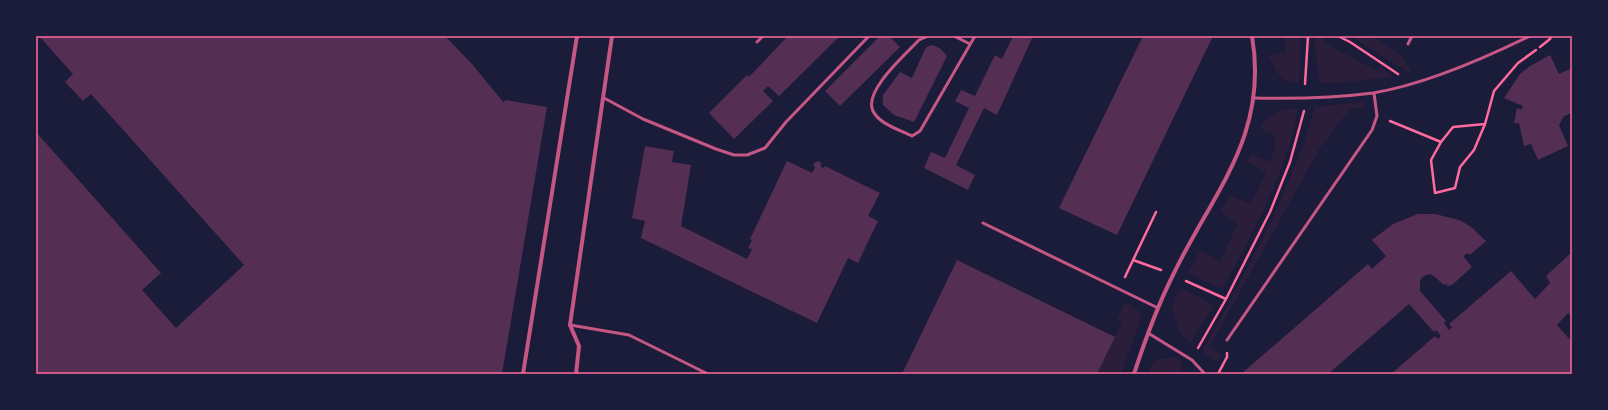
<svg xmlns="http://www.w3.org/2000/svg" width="1608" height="410" viewBox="0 0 1608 410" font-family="'Source Sans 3',sans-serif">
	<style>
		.green { fill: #2a1e3b }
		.building { fill: #542f53 }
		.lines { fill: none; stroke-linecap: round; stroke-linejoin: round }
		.path { stroke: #ff6b9d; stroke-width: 2.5 }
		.service { stroke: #c65784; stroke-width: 3 }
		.minor { stroke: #c65784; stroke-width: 4 }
		.neatline { fill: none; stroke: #ff6b9d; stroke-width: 1.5 }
	</style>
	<rect width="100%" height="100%" fill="#1b1b3a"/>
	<path class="green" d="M1284 36H1301L1299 83C1282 84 1274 70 1268 55L1286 52Z
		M1314 36H1326L1323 42 1377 71 1380 65 1393 77 1339 83H1319Z
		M1350 36H1373L1402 57 1413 75Z
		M1363 102 1366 107 1350 109 1320 148 1210 346 1223 356 1218 363 1202 351C1245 274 1290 193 1315 107Z
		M1298 108C1288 172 1252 231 1223 289L1187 273 1200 251 1220 261 1238 223 1220 211 1230 195 1250 204 1266 173 1247 162 1251 154 1270 162 1276 145 1273 133 1260 129C1269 112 1279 110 1298 108Z
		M1183 288 1214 306 1191 342 1179 332 1172 308 1175 295Z
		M1125 302 1138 310 1141 319 1121 374H1097L1122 321 1117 319Z
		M1175 357 1183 363 1179 374H1148C1153 357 1160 359 1175 357Z"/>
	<path class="building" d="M39 36H445L472 64 504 103 505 100 547 107 502 374H36V132L161 273 142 290 176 328 244 265 91 94 83 101 65 82 73 74Z
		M788 36H840L779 96 768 86 763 91 773 101 734 139 709 113 747 75 749 77Z
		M880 36H889L900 47 840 106 825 91Z
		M1013 36H1033L997 115 984 108 956 165 975 175 968 190 924 168 931 152 945 158 969 108 955 101 961 90 975 96 995 55 1002 59Z
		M1143 36H1213L1117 235 1059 208Z
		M933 45 941 49 947 56 914 122 894 115 883 105V95L900 72 912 78 926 47Z
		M1550 55 1559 74 1572 68V113L1564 116 1559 125 1568 146 1538 160 1531 144 1524 146 1519 123H1514L1517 108 1521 110 1523 106 1504 98 1520 74 1530 66Z
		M645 146 674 151 672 162 691 165 681 226 747 259 752 249 748 248 752 240 750 239 787 161 812 173 815 168 813 164 818 161 821 163V167L824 168 825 166 880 193 868 216 878 221 858 263 848 258 817 323 641 238 645 221 632 218Z
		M1418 214H1435L1459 220 1470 226 1486 241 1470 255 1468 253 1463 256 1472 267 1452 285 1448 286 1446 284 1444 285 1435 277 1430 274 1424 276 1420 280V291L1446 321 1444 323 1449 330 1452 327 1449 324 1511 271 1535 299 1550 283 1546 276 1572 252V317L1568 313 1557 325 1572 342V374H1391L1435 336 1438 339 1441 336 1436 330 1434 332 1409 304 1328 374H1241L1368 264 1372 269 1386 256 1372 240 1393 224Z
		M957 260 1115 337 1097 374H902Z"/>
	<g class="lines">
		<path class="path" d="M1338 36 1350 42 1398 74
			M1540 47 1550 39 1551 36
			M1305 84 1308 36
			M1390 121 1441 142
			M1485 124 1453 127 1441 142 1431 160 1435 193 1455 188 1460 167 1474 150 1485 124 1494 91 1518 63 1536 50
			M1133 260 1161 270
			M1125 277 1156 212
			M1186 281 1226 299
			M1198 348 1226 299 1270 212 1290 162 1304 111
			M1219 372 1227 357V353"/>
		<path class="service" d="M928 36 919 40C906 54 863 91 873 111 879 124 900 130 912 136L920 131 975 36
			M954 36 970 44
			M757 42 763 36
			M1408 44 1412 36
			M604 98 643 119 716 149 734 155H747L765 148 786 122 869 36
			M1254 98C1293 99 1334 98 1373 93 1423 85 1485 58 1530 36
			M983 223 1158 308
			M570 325 629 335 708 374
			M1148 333 1192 360 1205 374
			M1227 340 1372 130 1377 116 1374 93"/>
		<path class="minor" d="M523 374 577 36
			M576 374 579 346 570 325 612 36
			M1134 374C1145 340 1157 307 1173 275 1213 192 1269 136 1252 36"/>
	</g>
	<rect width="1608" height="410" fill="none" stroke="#1b1b3a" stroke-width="74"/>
	<rect x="37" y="37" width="1534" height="336" class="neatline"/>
</svg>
